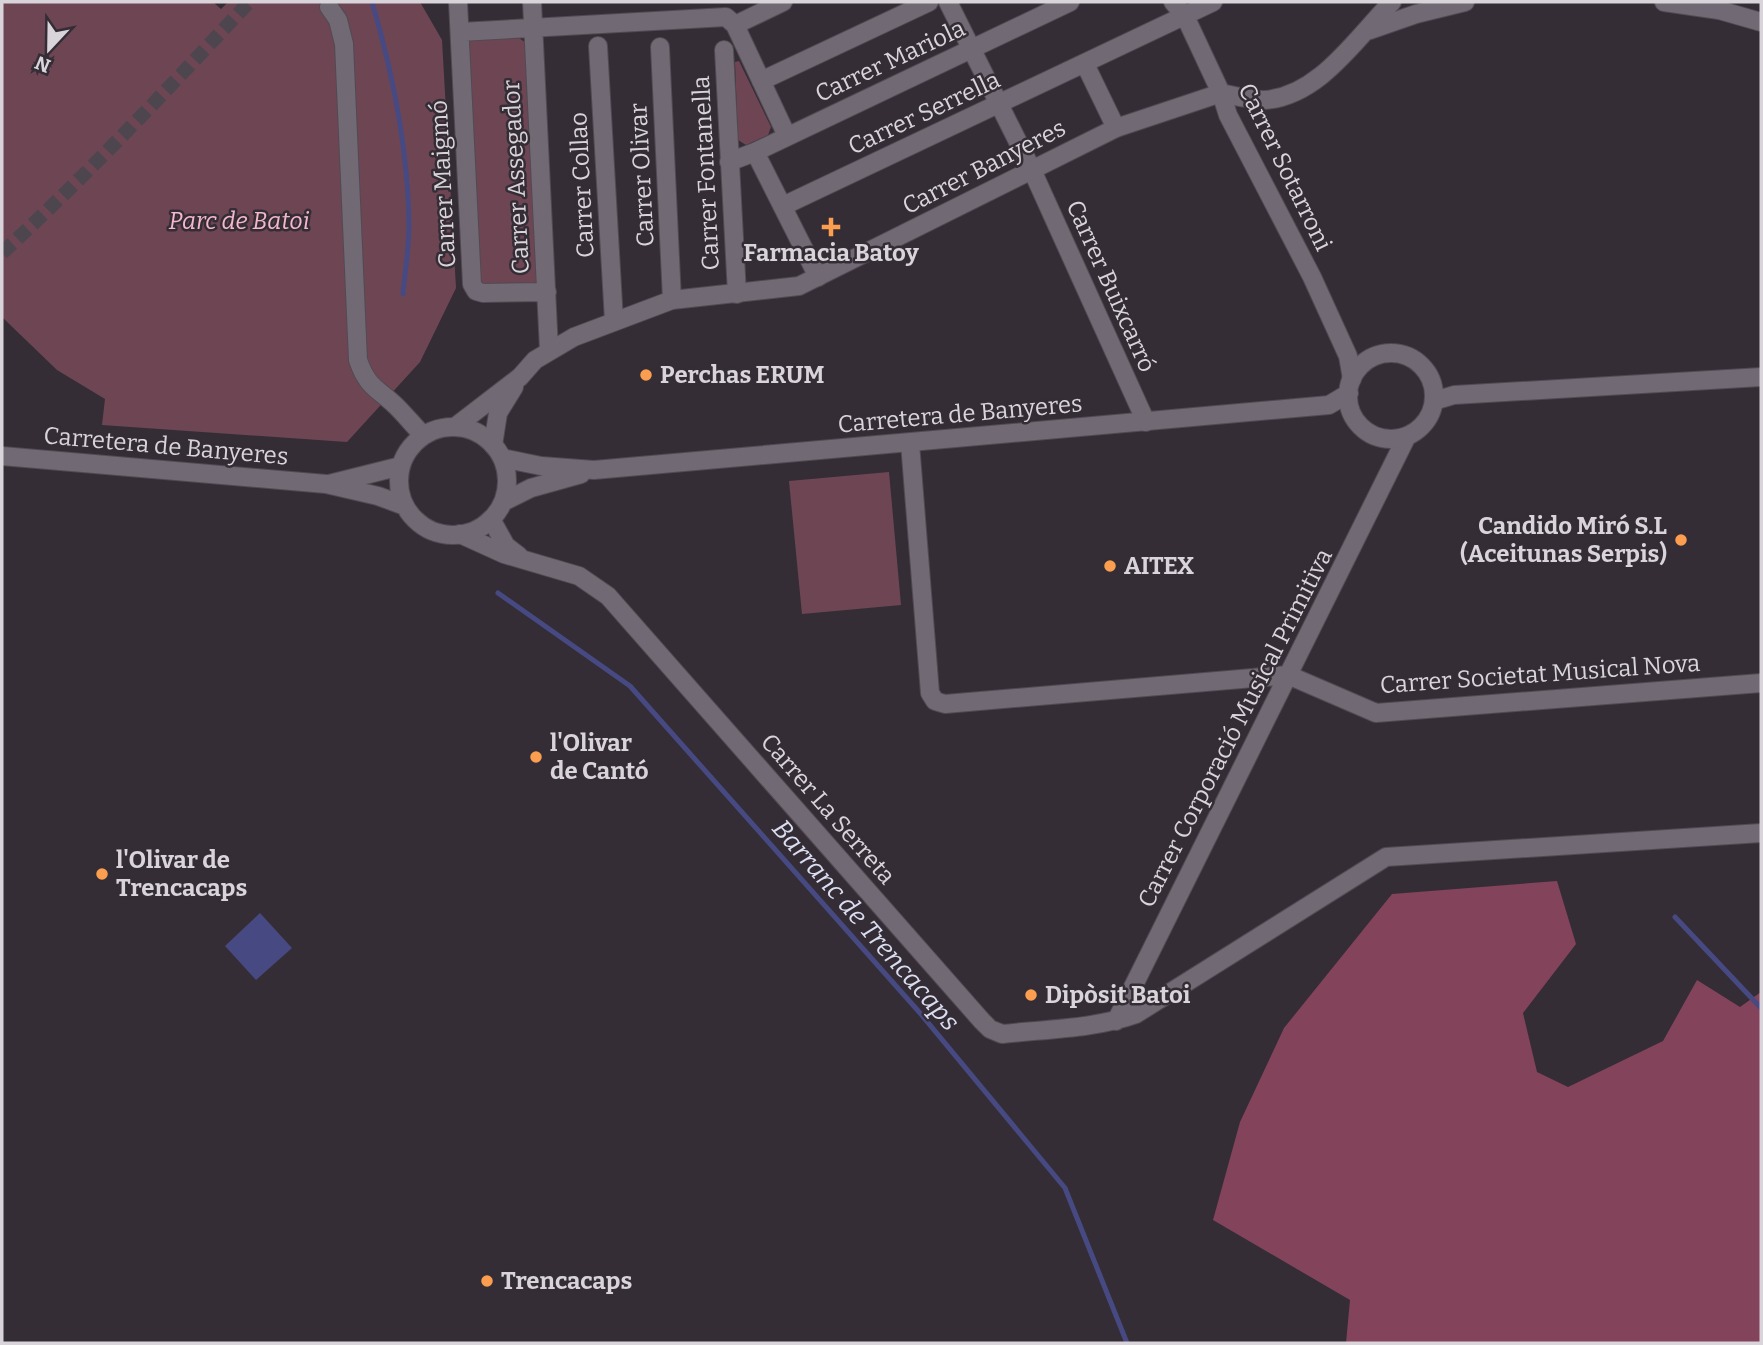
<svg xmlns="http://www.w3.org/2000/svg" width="1763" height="1345" viewBox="0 0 1763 1345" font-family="Bitter,serif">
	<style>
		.green { fill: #6e4653 }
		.forest { fill: #83435a }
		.water { fill: #474a82 }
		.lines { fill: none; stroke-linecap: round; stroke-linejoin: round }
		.stream { stroke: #474a82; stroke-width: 5 }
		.pedestrian-tunnel { stroke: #4d464f; stroke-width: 14; stroke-dasharray: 14 7; stroke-linecap: butt }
		.minor-casing { stroke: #514a53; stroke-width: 20 }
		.tertiary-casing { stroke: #514a53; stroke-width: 20 }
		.secondary-casing { stroke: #514a53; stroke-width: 20 }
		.minor { stroke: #716973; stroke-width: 18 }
		.tertiary { stroke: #716973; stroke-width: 18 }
		.secondary { stroke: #716973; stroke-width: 18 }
		.poi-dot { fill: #fb9e50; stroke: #342d36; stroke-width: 2.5 }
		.labels { text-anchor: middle; stroke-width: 5; stroke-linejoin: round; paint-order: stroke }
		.street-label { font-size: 24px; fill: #d8d4da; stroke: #342d36 }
		.park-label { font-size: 24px; font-style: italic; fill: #f4b8ca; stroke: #342d36 }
		.poi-label { font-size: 24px; font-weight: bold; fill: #d8d4da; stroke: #342d36; text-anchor: start }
		.water-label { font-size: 26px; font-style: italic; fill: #dbdef0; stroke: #342d36 }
	</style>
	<rect width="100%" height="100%" fill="#342d36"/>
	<path class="green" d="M2 2H213L221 9 228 2H420L442 40 456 288 420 362 347 442 102 425 105 399 57 370 2 317Z
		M519 38 526 43 539 282 534 287 486 285 480 281 468 40Z
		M739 61 771 127 768 135 746 145 738 140 735 62Z
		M889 472 901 605 802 614 789 481Z"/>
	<path class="forest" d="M1557 881 1576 944 1523 1013 1537 1072 1568 1087 1663 1041 1697 980 1740 1007 1761 992V1343H1346L1350 1300 1213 1220 1240 1122 1284 1028 1392 894Z"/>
	<path class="water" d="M260 913 292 948 256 980 225 946Z"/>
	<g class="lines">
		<path class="stream" d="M372 2C393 74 408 149 409 224 409 247 405 271 403 294
			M498 593 630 686 920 1013 1065 1188 1127 1343
			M1675 917 1761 1008"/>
		<path class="pedestrian-tunnel" d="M2 253C88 174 169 88 249 2"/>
		<g class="minor-casing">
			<path id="minor" d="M458 2 472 284 476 291 483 293 547 292
				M532 2 549 350
				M948 2 1032 170 1146 422
				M1173 2 1185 16 1221 93 1228 115 1312 277 1348 356 1352 379
				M1664 2 1719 10 1761 22
				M329 7 338 20 344 44 358 360C368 389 378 388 397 407 406 416 414 426 423 435
				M735 25 783 2
				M1370 30 1416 14 1465 2
				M460 32 726 17 735 25 787 136
				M598 46 614 321
				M660 47 672 300
				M724 50 737 294
				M1085 64 1116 128
				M761 81 929 2
				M1221 93C1235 96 1249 100 1264 100 1319 97 1357 37 1392 2
				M755 152 818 277
				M729 162 755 152 1070 2
				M783 206 1213 2
				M910 443 930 693 935 701 945 704 1288 675 1376 713 1761 683
				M491 519 506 546 519 556
				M460 534 504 554 579 576 608 596 982 1021 990 1029 1002 1034C1047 1029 1094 1029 1136 1014L1386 857 1761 833
				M1116 1021 1407 436"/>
		</g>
		<g class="tertiary-casing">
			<path id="tertiary" d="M455 427 520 377 535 360 574 337 672 300 799 286 1116 128 1221 93
				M493 445 498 413 514 387"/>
		</g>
		<g class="secondary-casing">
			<path id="secondary" d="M1348 396a43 43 0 1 1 86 0a43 43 0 1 1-86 0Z
				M1434 401 1454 395 1761 377
				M399 481a54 54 0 1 1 108 0a54 54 0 1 1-108 0Z
				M2 456 326 484 378 496 405 506
				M502 458 541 466 594 470 1329 405 1349 393
				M329 484 401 466
				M503 502 531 488 581 474"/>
		</g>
		<use href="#minor" class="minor"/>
		<use href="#tertiary" class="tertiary"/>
		<use href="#secondary" class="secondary"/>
	</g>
	<g class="poi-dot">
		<path d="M827.5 216.5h7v7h7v7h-7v7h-7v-7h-7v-7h7z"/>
		<circle cx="646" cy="375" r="7"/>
		<circle cx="1681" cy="540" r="7"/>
		<circle cx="1110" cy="566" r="7"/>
		<circle cx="536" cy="757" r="7"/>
		<circle cx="102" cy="874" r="7"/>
		<circle cx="1031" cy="995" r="7"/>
		<circle cx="487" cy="1281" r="7"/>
	</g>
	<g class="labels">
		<g class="street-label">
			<text transform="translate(890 61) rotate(-25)" y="8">Carrer Mariola</text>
			<text transform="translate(924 113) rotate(-25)" y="8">Carrer Serrella</text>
			<text transform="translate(984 167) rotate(-27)" y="8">Carrer Banyeres</text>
			<text transform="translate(1285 167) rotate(64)" y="8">Carrer Sotarroni</text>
			<text transform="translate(706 173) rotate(-93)" y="8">Carrer Fontanella</text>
			<text transform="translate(642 175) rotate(-93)" y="8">Carrer Olivar</text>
			<text transform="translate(516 177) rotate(-93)" y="8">Carrer Assegador</text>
			<text transform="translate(443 184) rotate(-93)" y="8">Carrer Maigmó</text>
			<text transform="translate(582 185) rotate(-93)" y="8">Carrer Collao</text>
			<text transform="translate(1111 286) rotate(66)" y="8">Carrer Buixcarró</text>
			<text transform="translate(960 414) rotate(-5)" y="8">Carretera de Banyeres</text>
			<text transform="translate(166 446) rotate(5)" y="8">Carretera de Banyeres</text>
			<text transform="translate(1540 674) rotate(-4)" y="8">Carrer Societat Musical Nova</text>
			<text transform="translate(1235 728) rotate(-63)" y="8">Carrer Corporació Musical Primitiva</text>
			<text transform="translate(828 809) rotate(49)" y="8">Carrer La Serreta</text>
		</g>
		<g class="park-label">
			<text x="239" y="229">Parc de Batoi</text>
		</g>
		<g class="poi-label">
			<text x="831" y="261" text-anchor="middle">Farmacia Batoy</text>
			<text x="660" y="383">Perchas ERUM</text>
			<text x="1667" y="534" text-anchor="end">Candido Miró S.L<tspan x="1667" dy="28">(Aceitunas Serpis)</tspan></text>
			<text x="1124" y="574">AITEX</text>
			<text x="550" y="751">l'Olivar<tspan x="550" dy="28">de Cantó</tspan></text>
			<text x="116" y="868">l'Olivar de<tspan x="116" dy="28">Trencacaps</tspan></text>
			<text x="1045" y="1003">Dipòsit Batoi</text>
			<text x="501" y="1289">Trencacaps</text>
		</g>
		<g class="water-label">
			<text transform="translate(866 925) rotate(49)" y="9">Barranc de Trencacaps</text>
		</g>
	</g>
	<rect width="1763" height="1345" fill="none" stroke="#d8d4da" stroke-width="7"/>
	<g transform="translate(49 49) rotate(202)" stroke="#342d36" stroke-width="5" paint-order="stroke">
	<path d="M0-5L12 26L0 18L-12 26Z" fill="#d8d4da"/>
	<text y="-10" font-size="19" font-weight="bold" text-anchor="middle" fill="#d8d4da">N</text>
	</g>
</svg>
